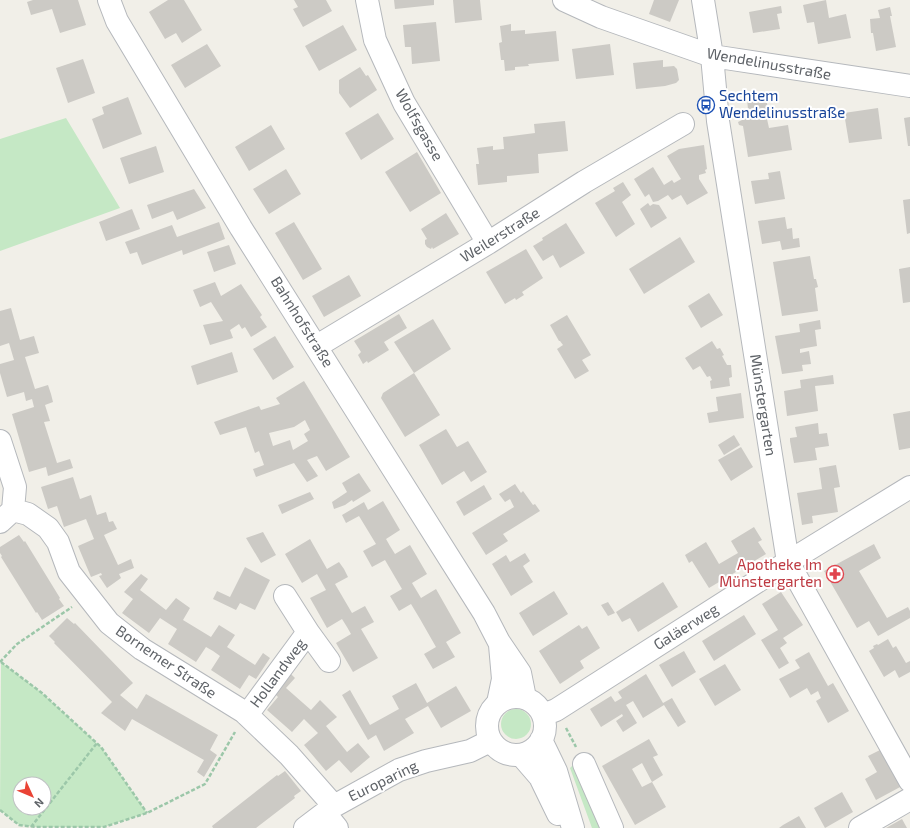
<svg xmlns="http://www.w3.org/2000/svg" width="910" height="828" viewBox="0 0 910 828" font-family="'Exo 2',sans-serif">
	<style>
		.green { fill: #c5e8c5; fill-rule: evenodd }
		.building { fill: #cccac5; fill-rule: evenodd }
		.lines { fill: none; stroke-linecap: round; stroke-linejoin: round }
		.minor-casing { stroke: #b5b8bc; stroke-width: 24 }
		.path { stroke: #9cc7a9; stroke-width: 2.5; stroke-dasharray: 4 2; stroke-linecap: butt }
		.minor { stroke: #fff; stroke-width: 22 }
		.labels { text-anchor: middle; stroke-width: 4; stroke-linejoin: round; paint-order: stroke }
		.street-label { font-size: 15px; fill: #5f6368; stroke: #fff }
		.transit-label { font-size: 15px; fill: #164399; stroke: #fff; text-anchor: start }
		.health-label { font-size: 15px; fill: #be3a42; stroke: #fff; text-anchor: end }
	</style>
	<rect width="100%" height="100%" fill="#f1efe8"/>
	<path class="green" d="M66 118 120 208 0 251V139Z
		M1 662 42 693 101 747 147 813 104 827H36L19 825 0 810ZM20 784H44V808H20Z
		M501 724a15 15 0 1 1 30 0a15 15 0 1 1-30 0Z
		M576 762 603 828H592L570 768Z"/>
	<path class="building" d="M33 0H78L86 25 60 33 52 9 31 15 27 2Z
		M168 0H184L202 30 182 43 176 33 165 39 149 12Z
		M294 0H326L332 11 303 27 293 9 298 7Z
		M394 0H434V5L395 9Z
		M453 0H480L482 20 455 23Z
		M654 0H679L670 22 649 14Z
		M826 0 829 18 846 14 851 38 818 44 814 22 807 23 803 5Z
		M781 6 782 13 777 14 780 29 753 33 749 12Z
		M890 7 892 16H890L896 47 876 51 873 33H871L870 19 880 18 878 10Z
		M436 22 440 61 412 64 411 47H405L403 25Z
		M511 24V31L525 30V34L556 31 559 61 528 64 529 66 515 67V70L505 71 504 60H501L499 43 502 42 500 26Z
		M343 25 357 50 319 71 305 46Z
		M207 44 221 66 185 88 171 65Z
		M610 44 614 75 576 79 572 49Z
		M83 59 95 93 68 103 56 68Z
		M663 60V67L674 66 677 69 679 80 676 83 665 86 636 89 633 63Z
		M360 67 366 76 368 75 377 90 350 108 339 93V80Z
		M766 96 769 118 767 119 769 128 788 125 792 150 748 157 743 126 739 125 738 122 742 120 741 110 748 109 747 99Z
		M128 97 142 134 103 149 92 119 104 114 102 107Z
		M878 108 882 139 849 143 844 113Z
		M378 113 394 139 361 160 345 133Z
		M910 117V146H908L904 118Z
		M565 121 568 151 538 154 539 173 507 176V182L478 185 476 164H479L477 148 493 146V150L504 149 503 137 535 133 534 124Z
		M271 125 285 149 249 171 235 147Z
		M704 145 707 169 705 170 706 173 699 175V179L708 193 687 205 681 195 672 200 668 195 658 201 653 202 649 194 645 197 634 179 653 167 664 185 672 180 674 183 681 179 667 156 679 149Z
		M156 146 164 172 129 184 120 158Z
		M417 152 441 193 410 212 385 172Z
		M286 169 301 194 269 214 253 189Z
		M780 171 785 199 755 204 751 181 769 179 768 173Z
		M623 182 631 195 622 202 635 224 616 237 595 203 615 191 613 188Z
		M194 189 206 208 177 220 173 211 152 219 147 205Z
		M910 199V233L907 234 903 200Z
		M648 203 650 206 653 204 659 205 667 218 651 228 640 209Z
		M132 209 140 229 106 241 99 222Z
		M446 213 459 234 433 249 432 247 431 249 427 247 425 244V240L427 239 421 229Z
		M785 217 787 229 792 228 793 239 799 238 800 247 782 250 780 241 762 244 758 221Z
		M219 222 225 239 183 255 182 250 142 265 137 252 130 254 125 242 172 225 177 237Z
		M294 222 322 269 303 280 275 233Z
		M566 223 585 253 560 268 553 255 543 261 533 246 543 240 542 238Z
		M680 237 695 262 644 294 629 269Z
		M229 245 236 264 214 272 207 252Z
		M526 249 543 278 522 292 524 295 516 300 515 298 505 304 486 272Z
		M810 256 814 279H816L818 287 815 288 818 311 782 316 773 262Z
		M910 267V302L903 303 899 269Z
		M349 275 361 296 324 317 312 296Z
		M215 282 221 296 241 284 262 315 260 317 267 327 251 337 245 327 242 329 239 324 230 330 233 338 210 345 203 325 223 321 211 302 200 307 193 290Z
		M709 293 723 315 701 328 688 306Z
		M11 308 20 340 34 336 39 353 25 357 35 389 48 385 51 394 53 402 45 405 50 421 44 422 57 463 70 459 73 468 48 476 46 467 29 472 12 414 34 407 32 399 26 401 24 392 7 397 0 373V364L14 360 9 343 0 346V311Z
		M399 314 407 328 384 342 389 350 368 363 367 361 363 364 358 355 361 352 354 341Z
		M567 315 591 355 582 360 589 371 575 379 557 349 563 345 560 341H559L550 325Z
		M433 319 451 349 414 373 394 342Z
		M820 320 821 329 815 330 817 346 800 349V353L809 351 811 364 802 365 803 371 782 374 775 336 800 332 799 324Z
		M275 336 294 367 273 380 253 349Z
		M712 341 717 349 720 348 724 355 722 356 727 365H731L732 377 729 378 730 386 711 389 710 381 712 380 710 376 707 377 700 366 693 370 685 358Z
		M232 352 238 372 197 385 191 366Z
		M414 373 440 415 405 437 381 398 383 393Z
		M833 375 834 384 815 386 818 411 787 416 784 391 801 388 800 380Z
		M304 381 350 457 326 471 317 456 307 460 318 476 307 482 294 463 256 477 253 469 264 465 259 451 255 453 246 427 220 435 214 422 259 406 261 410 280 404 276 398ZM305 420 310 430 304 434 308 441 293 450 290 440 273 446 269 433 294 427Z
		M741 393 744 418 709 423 707 413 718 411 716 397Z
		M910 411V448L899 450 893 414Z
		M818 423 819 434 827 433 829 446 815 448 817 460 794 463 790 441V438L797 437 795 427Z
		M446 429 457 447 468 441 487 472 471 482 464 471 442 485 419 445Z
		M734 435 740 445 724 455 718 445Z
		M741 447 753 467 731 481 718 460Z
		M836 465 840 487 834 488 838 512 812 516 813 523 802 525 797 493 822 489 819 468Z
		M359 473 371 491 353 502 352 500 345 505 334 509 332 502 347 492 342 483Z
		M73 477 80 499 91 495 97 515 106 512 109 522 113 521 117 529 104 535 118 565 131 559 134 568 119 574 121 578 107 588 99 576 102 575 101 573 91 577 78 546 94 539 86 519 64 527 57 506 48 509 41 487Z
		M515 484 521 493 523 491 533 505 535 504 540 511 503 534 508 541 486 555 472 533 514 507 510 499 505 502 499 494Z
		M484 485 492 499 464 516 456 502Z
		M310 492 314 499 282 514 278 505Z
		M383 501 400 530 386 539 390 546 395 554 410 545 427 574 412 583 421 598 436 589 461 633 446 642 455 657 433 669 424 654 436 647 420 619 411 604 399 611 390 596 402 589 385 560 372 567 363 551 376 544 359 516 346 523 342 515 364 502 368 510Z
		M754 527 762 540 758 542 766 554 709 588 692 561 689 563 685 555 706 542 719 564 738 553 731 541Z
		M263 532 276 555 261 563 246 538Z
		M19 535 24 542 25 541 60 598 59 599 64 606 42 620 37 612 36 613 1 557 2 556 0 553V547Z
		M310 539 327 569 339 562 344 569 348 577 335 584 352 613 365 606 374 622 361 629 378 658 353 672 336 643 351 634 347 627 342 619 327 628 310 598 326 590 317 574 302 583 285 554Z
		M874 544 881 558 859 571 887 618 908 607 910 611V618L878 636 869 621 857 628 824 571Z
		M525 553 530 561 523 566 533 582 511 596 492 564 506 555 510 562Z
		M245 567 270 580 255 610 240 603 236 610 213 599 217 591 230 597Z
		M141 574 148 579 140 590 166 610 176 598 190 608 183 620 211 637 219 625 235 635 227 647 255 665 263 653 270 658 256 679 249 675 240 689 211 670 220 656 213 651 206 647 196 662 168 644 177 629 160 618 149 633 122 613 133 599 124 592Z
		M663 582 678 607 638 632 630 618 622 622 616 612Z
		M554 591 568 614 533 636 519 613Z
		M781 592 803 625 783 638 787 643 780 648 789 663 779 669 761 640 778 630 762 604Z
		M608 602 615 613 608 616 601 605Z
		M744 615 756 634 714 661 702 641Z
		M67 618 74 624 75 623 133 683 120 695 137 709 146 694 218 735 210 750 217 755 204 777 197 772 204 760 132 719 125 731 101 713 112 702 54 643 55 642 49 636Z
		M579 625 582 629 587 626 600 648 580 661 584 668 560 684 539 651Z
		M888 639 893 648 896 646 906 663 910 661V672L899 678 895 670 884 677 869 651 874 648 873 646 877 644 878 645Z
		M684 651 696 672 672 687 659 665Z
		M809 652 828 686 833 683 849 711 828 723 816 701 821 698 818 691 811 695 807 688 790 698 779 679 800 668 795 660Z
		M725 664 741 690 715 706 699 679Z
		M289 672 295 678 286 688 311 710 320 700 337 717 326 726 347 752 358 743 370 757 351 773 339 760 326 771 304 745 318 733 304 719 292 732 267 710 278 697 272 691Z
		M646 674 663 703 672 698 686 722 678 727 664 705 643 718 633 701 626 705 637 723 623 732 616 721 623 716 622 714 601 727 590 709 611 696 615 702 622 698 618 692Z
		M416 683 427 703 456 686 471 711 441 728 428 706 405 719 414 733 384 751 376 735 368 740 342 695 350 690 370 725 399 709 392 696Z
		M649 739 658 755 653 757 663 775 652 782 642 763 632 769 642 787 652 782 666 807 635 825 602 766Z
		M882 749 902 786 876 800 865 779 877 772 868 756Z
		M285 771 301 791 294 796 295 798 256 828H213L212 826 277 775 278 776Z
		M842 792 853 812 825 828 814 808Z
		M799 816 806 828H779L783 825Z
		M902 819 907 828H886Z"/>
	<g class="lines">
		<g class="minor-casing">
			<path id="minor" d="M109 0 117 21 241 228 484 613 499 642 520 673 525 698
				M367 0 375 40 404 103 488 243
				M564 0 601 17 712 56 910 86
				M703 0 712 56 718 121 788 562 910 781
				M317 346 488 243 584 182 683 124
				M0 441 15 487 13 510 0 522
				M13 510 28 514 48 528 58 542 69 572 109 623 142 649 244 712 289 755 334 806
				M308 632 329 661
				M487 726a29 29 0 1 1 58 0a29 29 0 1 1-58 0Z
				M498 703 503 679 500 645
				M247 715 308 632 285 596
				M543 715 556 710 788 562 910 487
				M541 740 556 771 573 828
				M521 755 540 777 558 814
				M584 764 612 828
				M325 813 337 828
				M305 828 334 806 399 770 426 761 470 751 490 741
				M860 828 910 799"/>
		</g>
		<path class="path" d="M0 662 17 644 72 607
			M1 662 42 693 101 747 147 813
			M566 728 576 747
			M0 810 19 825 36 827H104L147 813 205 784 235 732
			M31 827 97 743"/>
		<use href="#minor" class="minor"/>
	</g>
	<defs>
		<g id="bus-ring" transform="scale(0.9)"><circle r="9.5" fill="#fff" stroke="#1a4fb4" stroke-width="1.5"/><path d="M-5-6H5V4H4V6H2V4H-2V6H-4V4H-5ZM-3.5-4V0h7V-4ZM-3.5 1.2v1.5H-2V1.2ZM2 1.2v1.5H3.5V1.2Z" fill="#1a4fb4"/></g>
		<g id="pharmacy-ring" transform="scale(0.9)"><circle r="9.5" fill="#fff" stroke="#e0444e" stroke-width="1.5"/><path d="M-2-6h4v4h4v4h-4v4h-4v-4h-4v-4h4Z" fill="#e0444e"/></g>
	</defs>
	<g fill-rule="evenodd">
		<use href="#bus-ring" x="706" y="105"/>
		<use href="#pharmacy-ring" x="835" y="574"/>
	</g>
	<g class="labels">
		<g class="street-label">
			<text transform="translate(769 64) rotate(10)" y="5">Wendelinusstraße</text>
			<text transform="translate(419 125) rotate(60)" y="5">Wolfsgasse</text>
			<text transform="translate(500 235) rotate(-32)" y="5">Weilerstraße</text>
			<text transform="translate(302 322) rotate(58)" y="5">Bahnhofstraße</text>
			<text transform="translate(763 405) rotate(81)" y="5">Münstergarten</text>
			<text transform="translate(686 627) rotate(-32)" y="5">Galäerweg</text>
			<text transform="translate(166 662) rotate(34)" y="5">Bornemer Straße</text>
			<text transform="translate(278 673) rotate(-53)" y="5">Hollandweg</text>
			<text transform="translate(383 781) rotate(-26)" y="5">Europaring</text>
		</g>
		<g class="transit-label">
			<text x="719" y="101">Sechtem<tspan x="719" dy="17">Wendelinusstraße</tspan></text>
		</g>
		<g class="health-label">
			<text x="822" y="570">Apotheke Im<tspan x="822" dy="17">Münstergarten</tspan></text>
		</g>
	</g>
	<g transform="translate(32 796) rotate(134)"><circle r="19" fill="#ffffff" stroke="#bfc1c3"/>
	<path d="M0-3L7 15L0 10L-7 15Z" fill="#ea4335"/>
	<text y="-6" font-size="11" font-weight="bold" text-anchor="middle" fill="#5f6368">N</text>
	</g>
</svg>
